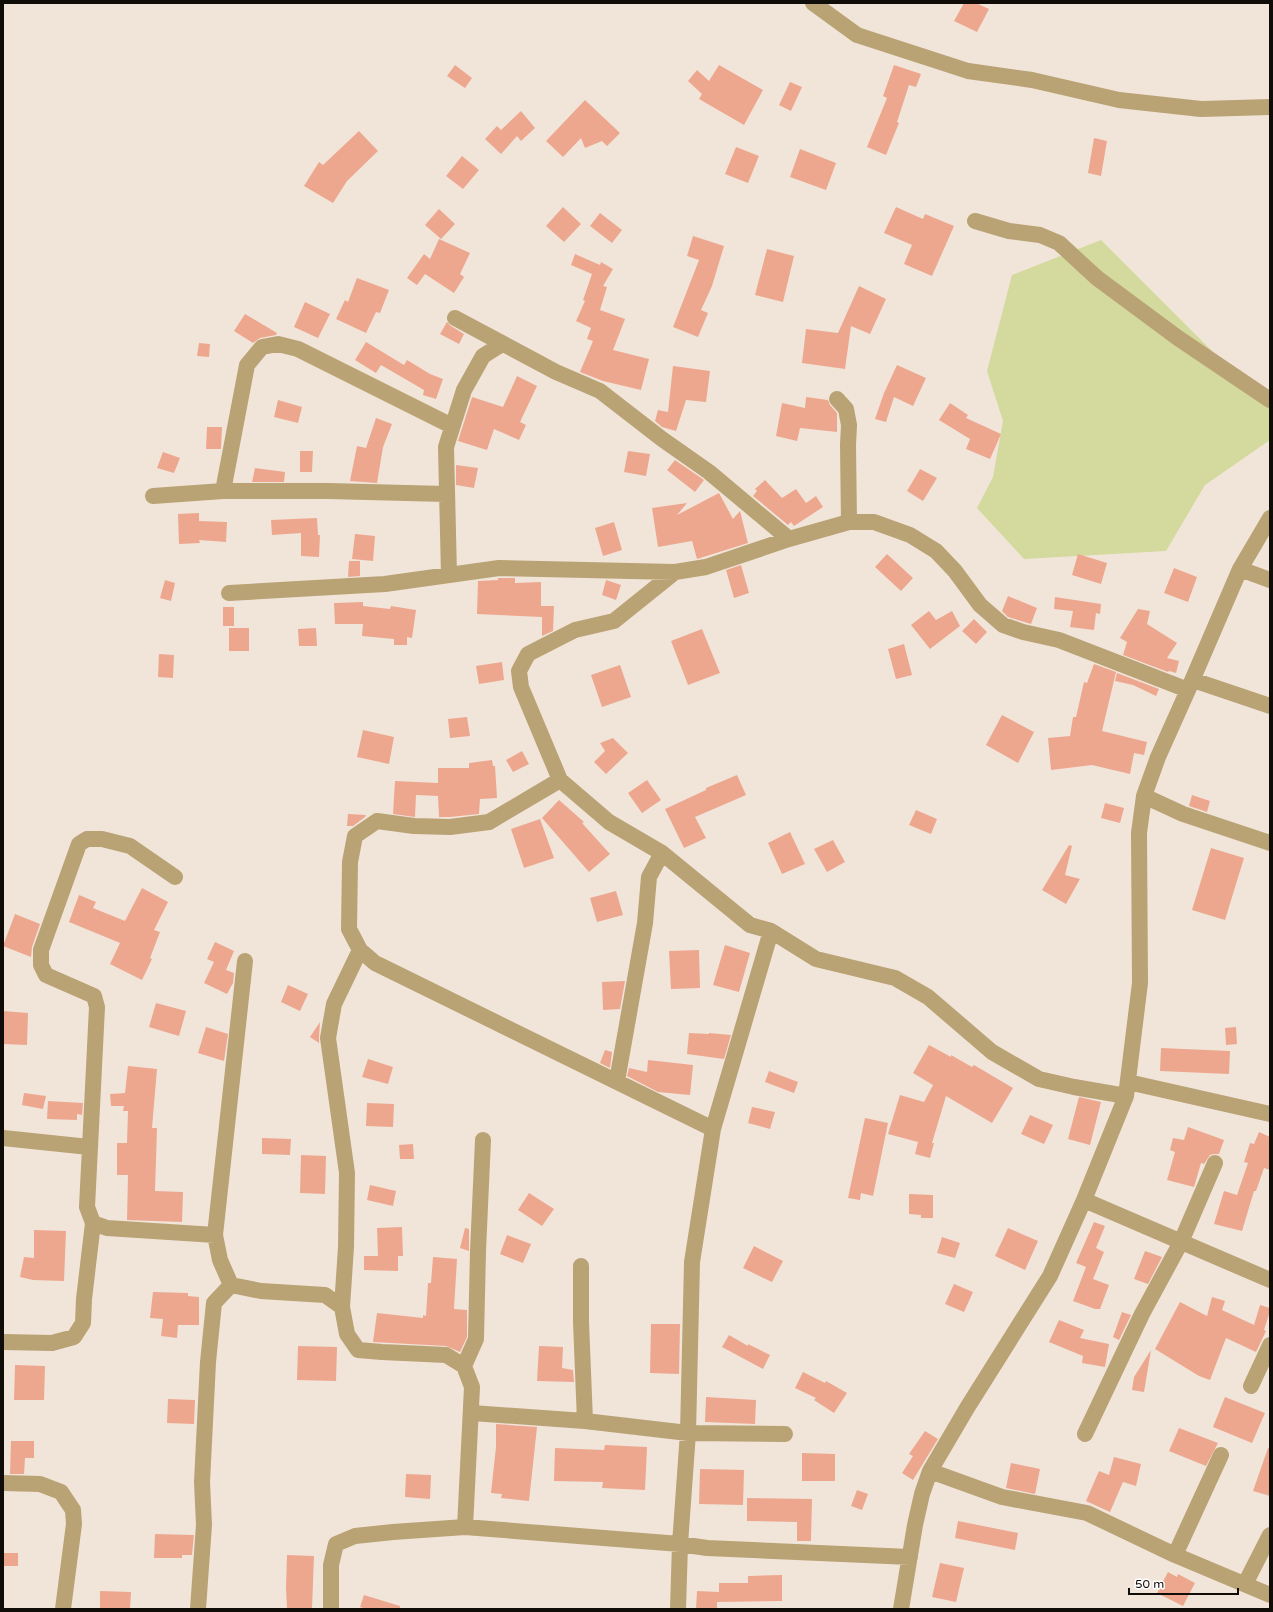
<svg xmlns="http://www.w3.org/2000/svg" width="1273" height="1612" viewBox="0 0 1273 1612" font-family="'Varela Round',sans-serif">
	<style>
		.green { fill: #d4d99e }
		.building { fill: #eda78f }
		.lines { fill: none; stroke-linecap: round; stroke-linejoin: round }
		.minor { stroke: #b9a274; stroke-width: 16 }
	</style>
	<rect width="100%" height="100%" fill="#f1e5da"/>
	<path class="green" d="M1101 240 1270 409V440L1205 485 1166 551 1024 559 977 508 993 477 1003 421 987 371 1012 275Z"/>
	<path class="building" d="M964 3H976L989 9 977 32 954 21Z
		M455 65 472 78 465 88 447 76Z
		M719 65 763 90 744 125 699 99 702 94 688 81 697 70 709 81Z
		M894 65 921 74 916 87 909 85 897 122 899 123 886 155 867 147 887 98 883 96Z
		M790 82 802 87 791 111 779 105Z
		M585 100 620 133 607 146 602 141 585 148 581 138 563 157 546 141Z
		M521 111 535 128 521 141 517 136 501 154 485 139 497 126 501 130Z
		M359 131 378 151 347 181 333 203 304 186 319 162 323 165Z
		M1094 138 1107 141 1101 176 1088 173Z
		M736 147 759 156 748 183 725 174Z
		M800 149 836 163 826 190 790 177Z
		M462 156 479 170 463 189 446 176Z
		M563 207 581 224 564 242 546 226Z
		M896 207 923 219 925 214 954 226 932 276 904 264 912 245 884 233Z
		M439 209 455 224 441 239 425 225Z
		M600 213 622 230 612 243 590 226Z
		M693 236 724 246 712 286 701 310 708 313 698 337 673 327 699 260 687 256Z
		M439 239 470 253 460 274 464 277 454 293 425 274 417 285 407 278 424 254 430 259Z
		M767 249 794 256 783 302 755 295Z
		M575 254 600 265 601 262 613 269 603 286 607 287 600 310 625 319 613 350 649 359 641 390 603 381 580 372 593 341 587 339 591 328 576 321 585 301 583 300 592 274 571 265Z
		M357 278 389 290 380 313 376 312 366 333 336 319 345 300 348 302Z
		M859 286 886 299 870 334 851 326 845 369 802 363 806 329 838 333Z
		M305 302 330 314 318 338 294 327Z
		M245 314 277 333 276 335 260 338 253 343 234 331Z
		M447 322 451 326 464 334 459 344 440 334Z
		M366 342 404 365 407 360 430 374 443 379 436 399 423 395 424 390 381 365 376 373 355 360Z
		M199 343 210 344 209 357 197 356Z
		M897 365 926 378 913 406 894 397 886 422 875 419 884 393Z
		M673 366 710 371 706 402 686 400 676 431 662 427 655 421 658 410 668 412Z
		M517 376 537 386 520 422 526 425 519 440 494 429 487 450 458 441 472 397 503 407Z
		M806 397 828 400 830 405 837 413V432L800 428 797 441 776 436 782 403 805 408Z
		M278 400 302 407 298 423 274 417Z
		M950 403 968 415 966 418 1001 434 990 459 966 449 970 439 939 420Z
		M376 418 392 424 383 447 377 483 350 481 357 446 366 448Z
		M207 427H222L221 449H206Z
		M300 451H313L312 472H300Z
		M628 451 650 454 646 476 624 472Z
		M163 452 180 458 174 473 157 468Z
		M675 460 704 480 695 492 667 470Z
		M456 465 478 468 474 488 456 485Z
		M255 468 285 472 284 482H252Z
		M920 469 937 478 923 501 907 491Z
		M765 480 782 498 796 489 806 503 816 496 823 507 794 526 791 522 788 525 753 496 757 491 755 489Z
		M719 493 733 519 740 511 748 543 697 559 692 541 658 547 652 508 687 503 677 515Z
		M199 513V521L227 522 226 542 199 540 200 543 179 544 178 514Z
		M317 518 318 535H320L319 557 301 556V533L272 535 271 520Z
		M614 522 622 550 603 556 595 528Z
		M355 534 375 536 373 561 352 559Z
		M887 554 913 578 901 591 875 567Z
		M1078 554 1107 563 1101 584 1072 575Z
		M349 561H360V576L348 577Z
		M741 565 749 593 734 598 726 570Z
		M1174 568 1197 577 1188 602 1164 593Z
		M498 578H515V583L541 582V606H554L553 631 542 636V617L477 614 478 581 498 580Z
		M165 580 175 583 171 601 160 598Z
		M606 580 621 585 616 600 602 595Z
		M1008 596 1037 608 1031 624 1008 617 1002 611Z
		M1055 597 1101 604 1100 614 1096 613 1094 630 1070 627 1073 611 1054 609Z
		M363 602V606L390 609 391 606 416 610 412 638 407 637V645H394V639L362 636 363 624H335L334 603Z
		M223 607H234V626H223Z
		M1138 609 1150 611 1147 624 1177 643 1167 658 1179 661 1176 673 1169 671 1168 672 1123 655 1127 642 1120 638Z
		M929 611 936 620 952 611 960 626 930 649 911 625Z
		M974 619 987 632 976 644 962 631Z
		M229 628H249V651H229Z
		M316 628 317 646H299L298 629Z
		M702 629 720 673 688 685 671 641Z
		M904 644 912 675 896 679 888 649Z
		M159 654 174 655 173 678 158 677Z
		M502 662 504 680 479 684 476 666Z
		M1094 664 1116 672 1102 731 1147 742 1144 755 1134 753 1130 774 1092 765 1051 770 1048 738 1070 736 1073 717H1076L1084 682 1087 683Z
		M620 665 631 697 602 707 591 675Z
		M1117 673 1159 689 1156 696 1133 685 1115 681Z
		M1002 715 1034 732 1018 763 986 745Z
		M467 717 470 736 450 738 448 719Z
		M363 730 394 737 389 764 357 757Z
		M613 738 628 753 606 774 594 762 605 751 600 743Z
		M522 751 529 764 513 772 506 760Z
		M492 760 493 766H495L497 798 480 799 479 814 450 817H439L438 796 416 795 415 817 393 814 395 781 438 783V768H469V763Z
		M737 775 746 795 695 817 706 838 684 848 665 809 706 790V788Z
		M647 780 661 800 642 813 628 793Z
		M1192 795 1210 801 1207 812 1189 806Z
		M559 800 584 822 582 823 610 854 589 872 542 818Z
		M1105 803 1124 808 1120 823 1101 818Z
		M916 810 937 819 931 834 909 825Z
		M348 814 366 815 365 817 353 826H347Z
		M540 819 554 858 524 868 511 829Z
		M790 832 805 864 782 874 768 843Z
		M833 840 845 862 827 872 814 849Z
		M1069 845 1072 846 1065 875 1080 879 1066 904 1042 890Z
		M1211 848 1244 858 1225 920 1192 910Z
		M142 888 168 902 154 930 160 932 150 958 152 959 142 980 110 964 120 943 69 922 79 895 96 902 93 908 125 921Z
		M616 891 623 915 597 922 590 898Z
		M15 914 40 924 32 947 31 957 3 946Z
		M215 942 234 951 226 970 234 973 233 983 227 994 204 983 214 962 207 959Z
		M725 945 750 953 739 992 713 985Z
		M699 950 700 988 671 989 669 951Z
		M625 981 620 1009 603 1010 602 982Z
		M288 985 308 994 300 1011 281 1002Z
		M156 1003 186 1011 179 1036 149 1027Z
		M3 1011 28 1013 27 1045 3 1044Z
		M320 1022 319 1037V1043L310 1037Z
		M206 1027 228 1034 224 1061 198 1053Z
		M1236 1027 1237 1044 1226 1045 1225 1028Z
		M689 1033 709 1034V1033L731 1035 724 1059 687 1054Z
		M929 1045 951 1057V1055L972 1067 974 1065 1013 1088 992 1123 946 1096 932 1143H934L930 1158 915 1154 918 1142 888 1134 900 1095 924 1102 933 1085 913 1073Z
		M1161 1048 1230 1051 1229 1074 1160 1071Z
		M605 1050 612 1052 610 1068 600 1063Z
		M368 1059 393 1067 388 1084 362 1077Z
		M648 1060 693 1065 690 1095 658 1092 627 1076 629 1068 647 1072Z
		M128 1066 157 1069 152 1128H157L155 1191 183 1192 182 1222 127 1220 128 1175H117V1143H127L128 1111H123L124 1106H111L110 1094 125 1093Z
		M769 1071 798 1082 794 1093 765 1082Z
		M24 1093 46 1096 43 1109 22 1105Z
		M1079 1097 1101 1102 1090 1145 1068 1139Z
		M48 1101 83 1103 82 1115 77 1114V1120L47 1119Z
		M367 1103 394 1104 393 1127 366 1126Z
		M752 1107 775 1112 770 1129 748 1123Z
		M1030 1115 1053 1125 1044 1144 1021 1134Z
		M865 1118 888 1123 873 1196 861 1193 860 1200 848 1198Z
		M1188 1127 1224 1140 1219 1154H1214L1210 1155 1204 1164 1201 1163 1194 1187 1167 1180 1175 1152 1170 1150 1173 1138 1184 1140Z
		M1259 1132 1270 1137V1170L1264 1168 1256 1191H1254L1242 1231 1214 1224 1224 1191 1237 1195 1248 1163 1244 1162 1250 1143 1254 1144Z
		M262 1138 291 1139 290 1155 262 1154Z
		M413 1144 414 1159H400L399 1145Z
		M301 1155 326 1156 325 1194 300 1193Z
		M370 1185 396 1191 393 1206 367 1200Z
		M529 1193 554 1209 542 1226 518 1210Z
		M909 1194 933 1195V1218H921V1215L909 1214Z
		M1094 1222 1105 1226 1096 1248 1104 1252 1093 1279 1109 1285 1100 1309H1095L1073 1301 1086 1267 1076 1263Z
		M402 1227 403 1256H398V1271L364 1270V1256H378L377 1228Z
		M465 1228 469 1229V1251L460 1248Z
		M1008 1228 1038 1241 1025 1270 995 1256Z
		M34 1230 66 1231 64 1281 33 1280 20 1277 24 1257 34 1258Z
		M507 1235 531 1244 523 1263 500 1254Z
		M942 1237 960 1243 955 1258 937 1253Z
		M754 1246 783 1261 772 1282 743 1268Z
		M1145 1251 1162 1257 1148 1284 1134 1279Z
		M433 1257 457 1259 454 1309 467 1310V1337L460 1352 446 1346 373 1342 377 1313 423 1318V1315L426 1316 428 1283H431Z
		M954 1284 973 1292 964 1312 945 1304Z
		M153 1292 188 1293V1296L199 1297V1325H178L177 1338 161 1336 163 1319 150 1318Z
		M1212 1297 1225 1301 1222 1310 1254 1325 1260 1305 1270 1308V1311L1264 1330 1266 1331 1256 1352 1226 1338 1210 1380 1199 1376 1155 1349 1180 1302 1207 1316Z
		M1122 1312 1131 1315 1119 1340 1113 1337Z
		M1059 1320 1084 1330 1080 1338 1109 1344 1105 1367 1082 1363 1083 1356 1049 1342Z
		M651 1324H680L679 1374 650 1373Z
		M729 1335 748 1346V1344L770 1355 763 1369 722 1347Z
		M298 1346 337 1347 336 1381 297 1380Z
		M539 1346 563 1347 562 1368 573 1370 574 1382 537 1381Z
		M1151 1350 1144 1392 1132 1390 1134 1377Z
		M15 1365 45 1366 44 1400H14Z
		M803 1372 825 1383 826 1381 847 1393 834 1413 814 1400 816 1398 795 1388Z
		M706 1397 756 1400 755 1424 705 1422Z
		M1225 1397 1265 1413 1252 1443 1213 1427Z
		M168 1399 195 1400 194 1424 167 1423Z
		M496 1424 537 1427 529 1501 501 1498 502 1494 491 1493 496 1447Z
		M1179 1428 1218 1443 1206 1466 1169 1451Z
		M925 1431 938 1439 913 1480 902 1473 913 1456 909 1454Z
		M11 1441H34V1458H25L24 1474H10Z
		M605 1445 647 1447 645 1490 602 1488 603 1482 554 1481 555 1448 604 1450Z
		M1268 1448H1270V1496L1253 1491Z
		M802 1453 835 1454V1481H802Z
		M1114 1457 1141 1464 1136 1486 1123 1482 1110 1512 1086 1501 1099 1471 1109 1475Z
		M1011 1463 1040 1469 1035 1494 1006 1488Z
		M700 1469 744 1470 743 1505 699 1504Z
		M406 1474 431 1475 430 1499 405 1497Z
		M857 1490 868 1494 862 1510 851 1506Z
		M747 1498 812 1499 811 1541H797V1522L747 1521Z
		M958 1521 1018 1533 1015 1550 955 1538Z
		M155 1534 194 1535 192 1555H182V1558H154Z
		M3 1553H18V1566H3Z
		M287 1555 314 1556 312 1609H287L286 1588Z
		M940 1563 964 1568 956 1602 932 1597Z
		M1168 1572 1177 1577 1178 1574 1195 1583 1183 1606 1157 1593Z
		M782 1575V1601L717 1602V1609H696L697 1591 719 1592V1583H748V1576Z
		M100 1591 131 1592 130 1609H100Z
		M364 1595 400 1606V1609H366L360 1607Z"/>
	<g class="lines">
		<path class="minor" d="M813 3 857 35 968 71 1032 80 1119 100 1201 109 1270 107
			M975 221 1009 231 1040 235 1059 243 1097 278 1178 338 1270 400
			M455 318 556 372 600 391 662 439 709 472 789 539
			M837 399 846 409 849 425 848 445 849 522
			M223 491 247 365 262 347 278 344 298 349 452 426
			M153 496 223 491H328L446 494
			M1240 569 1270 580
			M675 572 614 621 575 630 528 654 519 671 521 687 560 780 609 822 662 853 750 925 771 931 816 959 895 978 928 997 992 1052 1039 1079 1074 1087 1126 1096
			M449 575 446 447 464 390 483 356 502 344
			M229 593 385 584 499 568 675 572 706 567 789 539 849 522H874L910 535 936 551 955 571 980 605 1003 625 1023 632 1059 640 1188 690
			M1193 680 1270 706
			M560 780 489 822 450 827 414 826 377 821 355 836 350 862 349 929 360 950 375 963 713 1129
			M1144 796 1183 814 1270 843
			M175 877 130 846 102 839H87L79 844 41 950V965L46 975 94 996 97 1007 87 1207 93 1223 107 1228 215 1235 220 1260 231 1285
			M771 931 713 1129 692 1262 688 1433 680 1544 707 1548 910 1557
			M617 1081 645 923 649 877 662 853
			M1128 1082 1270 1114
			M3 1138 89 1147
			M1084 1200 1270 1280
			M215 1235 245 961
			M581 1266V1322L585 1421
			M231 1285 261 1291 325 1295 342 1307 347 1334 358 1350 382 1352 446 1355 464 1366 472 1387 465 1527
			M342 1307 346 1247 347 1173 328 1038 334 1004 360 950
			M3 1342 52 1343 74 1337 83 1323 84 1299 93 1223
			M464 1366 476 1339 478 1251 483 1140
			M1251 1386 1270 1345
			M472 1413 585 1421 688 1433 785 1434
			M1085 1434 1142 1314 1181 1242 1215 1163
			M930 1471 1002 1497 1087 1513 1175 1555 1270 1595
			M3 1483 40 1484 61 1492 73 1510 74 1524 63 1609
			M1175 1555 1221 1455
			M1245 1584 1270 1535
			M198 1609 204 1525 202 1482 208 1362 214 1303 231 1285
			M331 1609V1565L336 1544 355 1536 393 1532 465 1527 680 1544 678 1609
			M901 1609 915 1525 922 1494 930 1471 967 1408 1050 1276 1084 1200 1126 1096 1140 983 1139 833 1144 796 1158 757 1188 690 1240 569 1270 518"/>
	</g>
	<rect width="1273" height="1612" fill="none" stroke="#100c08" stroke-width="8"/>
	<path d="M1129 1588v6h109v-6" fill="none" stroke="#100c08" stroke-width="2"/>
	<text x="1135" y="1588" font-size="12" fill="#100c08" stroke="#ffffff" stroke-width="3" paint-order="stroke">50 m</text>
</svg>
